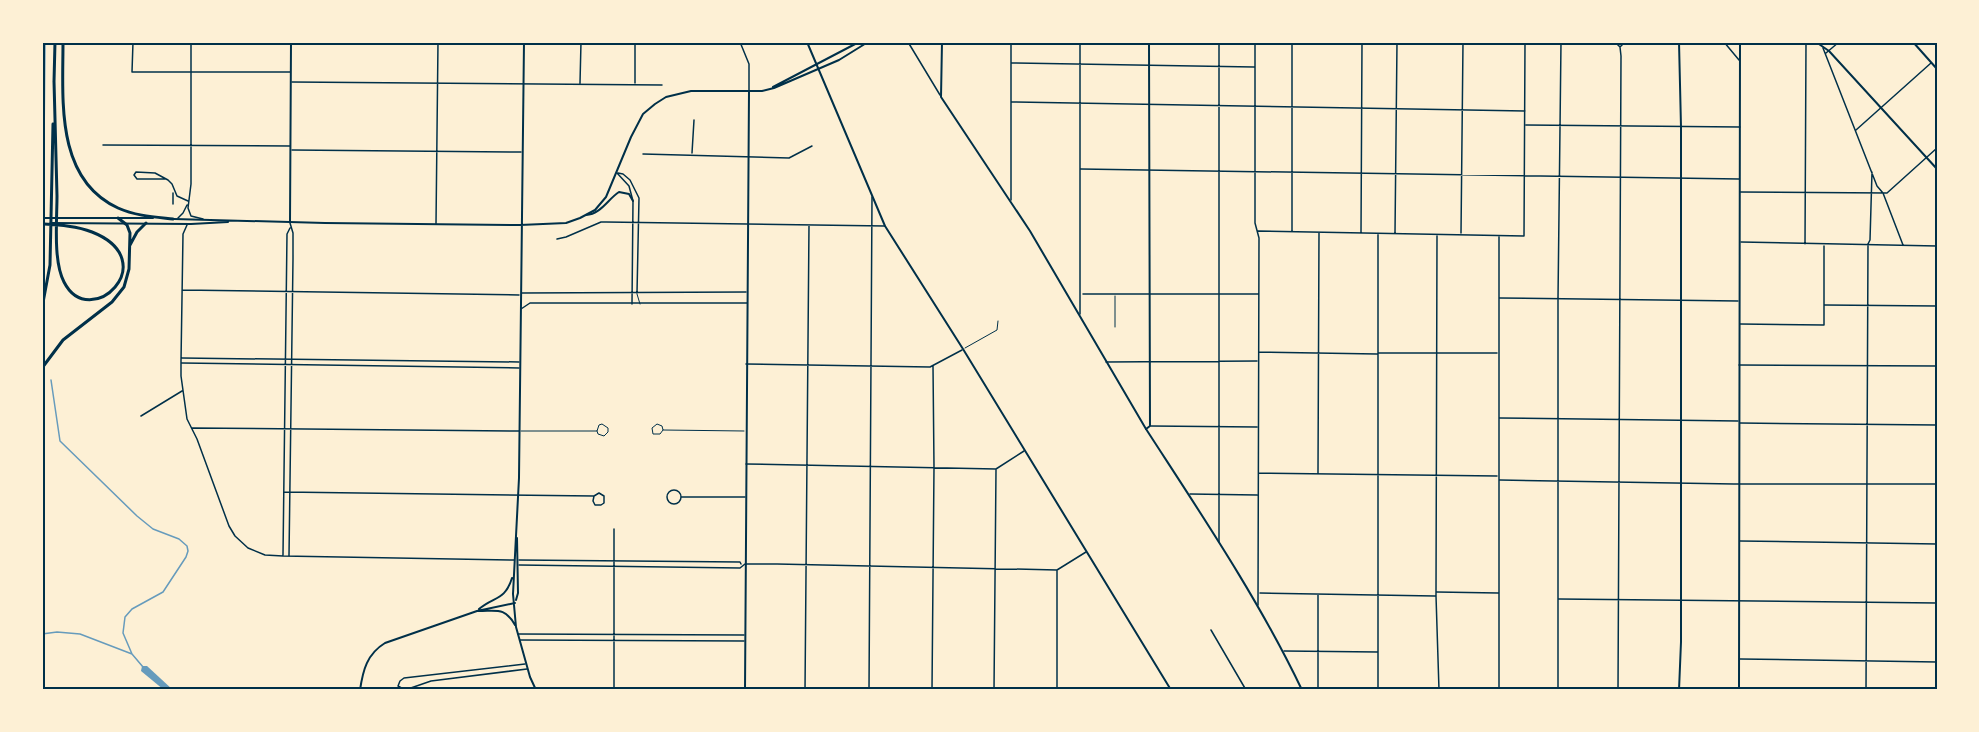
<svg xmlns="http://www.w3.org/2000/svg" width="1979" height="732" viewBox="0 0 1979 732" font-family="Arial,sans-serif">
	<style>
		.water { fill: #669bbc }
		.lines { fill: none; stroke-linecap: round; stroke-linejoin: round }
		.stream { stroke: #669bbc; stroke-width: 1.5 }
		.service { stroke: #003049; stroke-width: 1 }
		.minor { stroke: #003049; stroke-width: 1.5 }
		.tertiary { stroke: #003049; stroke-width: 2 }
		.secondary { stroke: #003049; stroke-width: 2 }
		.motorway { stroke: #003049; stroke-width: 3 }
		.neatline { fill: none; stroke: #003049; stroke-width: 2 }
	</style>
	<rect width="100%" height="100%" fill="#fdf0d5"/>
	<path class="water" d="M142 666H147L173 690H164L141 671Z"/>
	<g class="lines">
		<path class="stream" d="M43 250 45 42
			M51 380 60 441 137 516 153 529 179 539 187 546 188 551 186 557 163 592 132 609 125 617 123 633 132 654
			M42 634 57 632 80 634 132 654 143 667"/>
		<path class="service" d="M637 294 640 304
			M1115 327V296
			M965 348 997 330 998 321
			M663 430 660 434H653L652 428 657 424 662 426 663 430 744 431
			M521 431H597L599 425 602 424 608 428V432L604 436 598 434 597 431"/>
		<path class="minor" d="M133 42 132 72H290
			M191 42V184L188 208 191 216 203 219
			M635 42V83
			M740 42 749 64V90
			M908 42 940 95
			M1080 42V314
			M1219 42V542
			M1255 42V223L1259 238 1258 605
			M1615 42 1620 47 1621 56 1618 690
			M1724 42 1739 60
			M1620 47 1625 42
			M1823 48 1877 186 1883 193 1903 245
			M1826 53 1839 42
			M1011 63 1254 67
			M292 82 662 85
			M580 83 581 42
			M1011 102 1525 111
			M1526 125 1740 127
			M1856 130 1931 63
			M103 145 290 146
			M292 150 521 152
			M692 153 694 120
			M643 154 789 158 812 146
			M1081 169 1739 179
			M617 173 629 186 633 201 632 304
			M618 173 623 174 630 180 639 198 637 293
			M166 179H137L134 175 136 172 155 173 168 180 172 184 177 196 188 201
			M1740 192 1887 193 1937 148
			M173 193V204
			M1011 200V42
			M178 218 183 213 187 205
			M436 224 438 42
			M187 225 183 234 181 361V376L187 419 197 439 229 526 235 536 248 548 265 555 283 556 514 560
			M1258 231 1524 236 1525 42
			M1292 231V42
			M1361 233 1362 42
			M1395 233 1397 42
			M1461 233 1463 42
			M1437 236 1436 596 1439 690
			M557 239 566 237 601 222H606L885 226
			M1741 242 1937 246
			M1805 244 1806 42
			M182 290 519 295
			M522 293 746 292
			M1083 294H1258
			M1500 298 1738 301
			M1825 305 1937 306
			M521 309 530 303H747
			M1740 324 1824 325V246
			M1259 352 1377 354
			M1379 353H1497
			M182 358 519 362
			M1106 362 1257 361
			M182 363 519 368
			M746 364 930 367 962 350
			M1739 365 1937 366
			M141 416 182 391
			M1500 418 1738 421
			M1740 423 1937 425
			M1151 426 1257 427
			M192 428 519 431
			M746 464 996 469 1024 451
			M1259 473 1497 476
			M1318 474 1319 233
			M1500 480 1734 484H1937
			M667 497a7 7 0 1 1 14 0a7 7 0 1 1-14 0Z
			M284 492 594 496 599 493 604 496V503L601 505H595L593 501 594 496
			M1190 494 1257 495
			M681 497H745
			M614 529V690
			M1740 541 1937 544
			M283 555 287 234 290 228
			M289 556 293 259V233L290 223
			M519 560 740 562 741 564
			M519 565 740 568 745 564H777L1057 570 1086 552
			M1437 592 1498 593
			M1260 593 1435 596
			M1559 599 1937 603
			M1211 630 1246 690
			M518 634 744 635
			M520 640 744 641
			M1284 651 1378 652
			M1740 659 1937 662
			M525 664 404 678 400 681 398 686 405 690 431 681 527 669
			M805 690 809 225
			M869 690 872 197
			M932 690 934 467 933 366
			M994 690 996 470
			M1057 690V571
			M1318 690V595
			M1378 690V234
			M1499 690V236
			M1558 690V299L1561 42
			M1866 690 1868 244 1870 240 1872 172"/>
		<path class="tertiary" d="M807 42 885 226 963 349 1171 690
			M942 42 941 97 1030 231 1146 429 1150 426 1149 42
			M586 215C601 214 608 199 619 192L629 194 633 201
			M290 222 291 42
			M745 690 749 91"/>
		<path class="secondary" d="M524 42 519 478 513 594 516 627 530 677 536 690
			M1816 42 1829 51 1937 169
			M1913 42 1937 69
			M773 87 859 42
			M42 218H153
			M174 219 325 223 520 225 566 223 580 218 595 210 606 197 631 137 643 114 655 104 666 97 691 91H762L774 88 839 60 868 42
			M51 223 191 224 228 222
			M1146 429C1201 514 1258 598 1302 690
			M516 600 518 593 517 538
			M479 609C494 596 505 601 512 578
			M479 611C497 611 505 607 515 625
			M360 690C363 670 367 654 385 643L477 611 515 603
			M1679 690 1681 642V127L1679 42
			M1739 690 1740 42"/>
		<path class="motorway" d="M63 42C63 100 55 179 118 208 136 216 155 217 173 219
			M54 82 55 42
			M42 224H43C59 225 77 226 92 232 165 261 90 333 64 282 53 261 57 220 57 196 56 158 55 120 54 81
			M130 245 137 232 146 223
			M42 308 50 265 53 124
			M42 368 63 340 112 302 124 287 129 269 130 233 127 225 118 218"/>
	</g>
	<rect width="1979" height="732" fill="none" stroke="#fdf0d5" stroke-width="87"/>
	<rect x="44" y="44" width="1892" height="644" class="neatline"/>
</svg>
